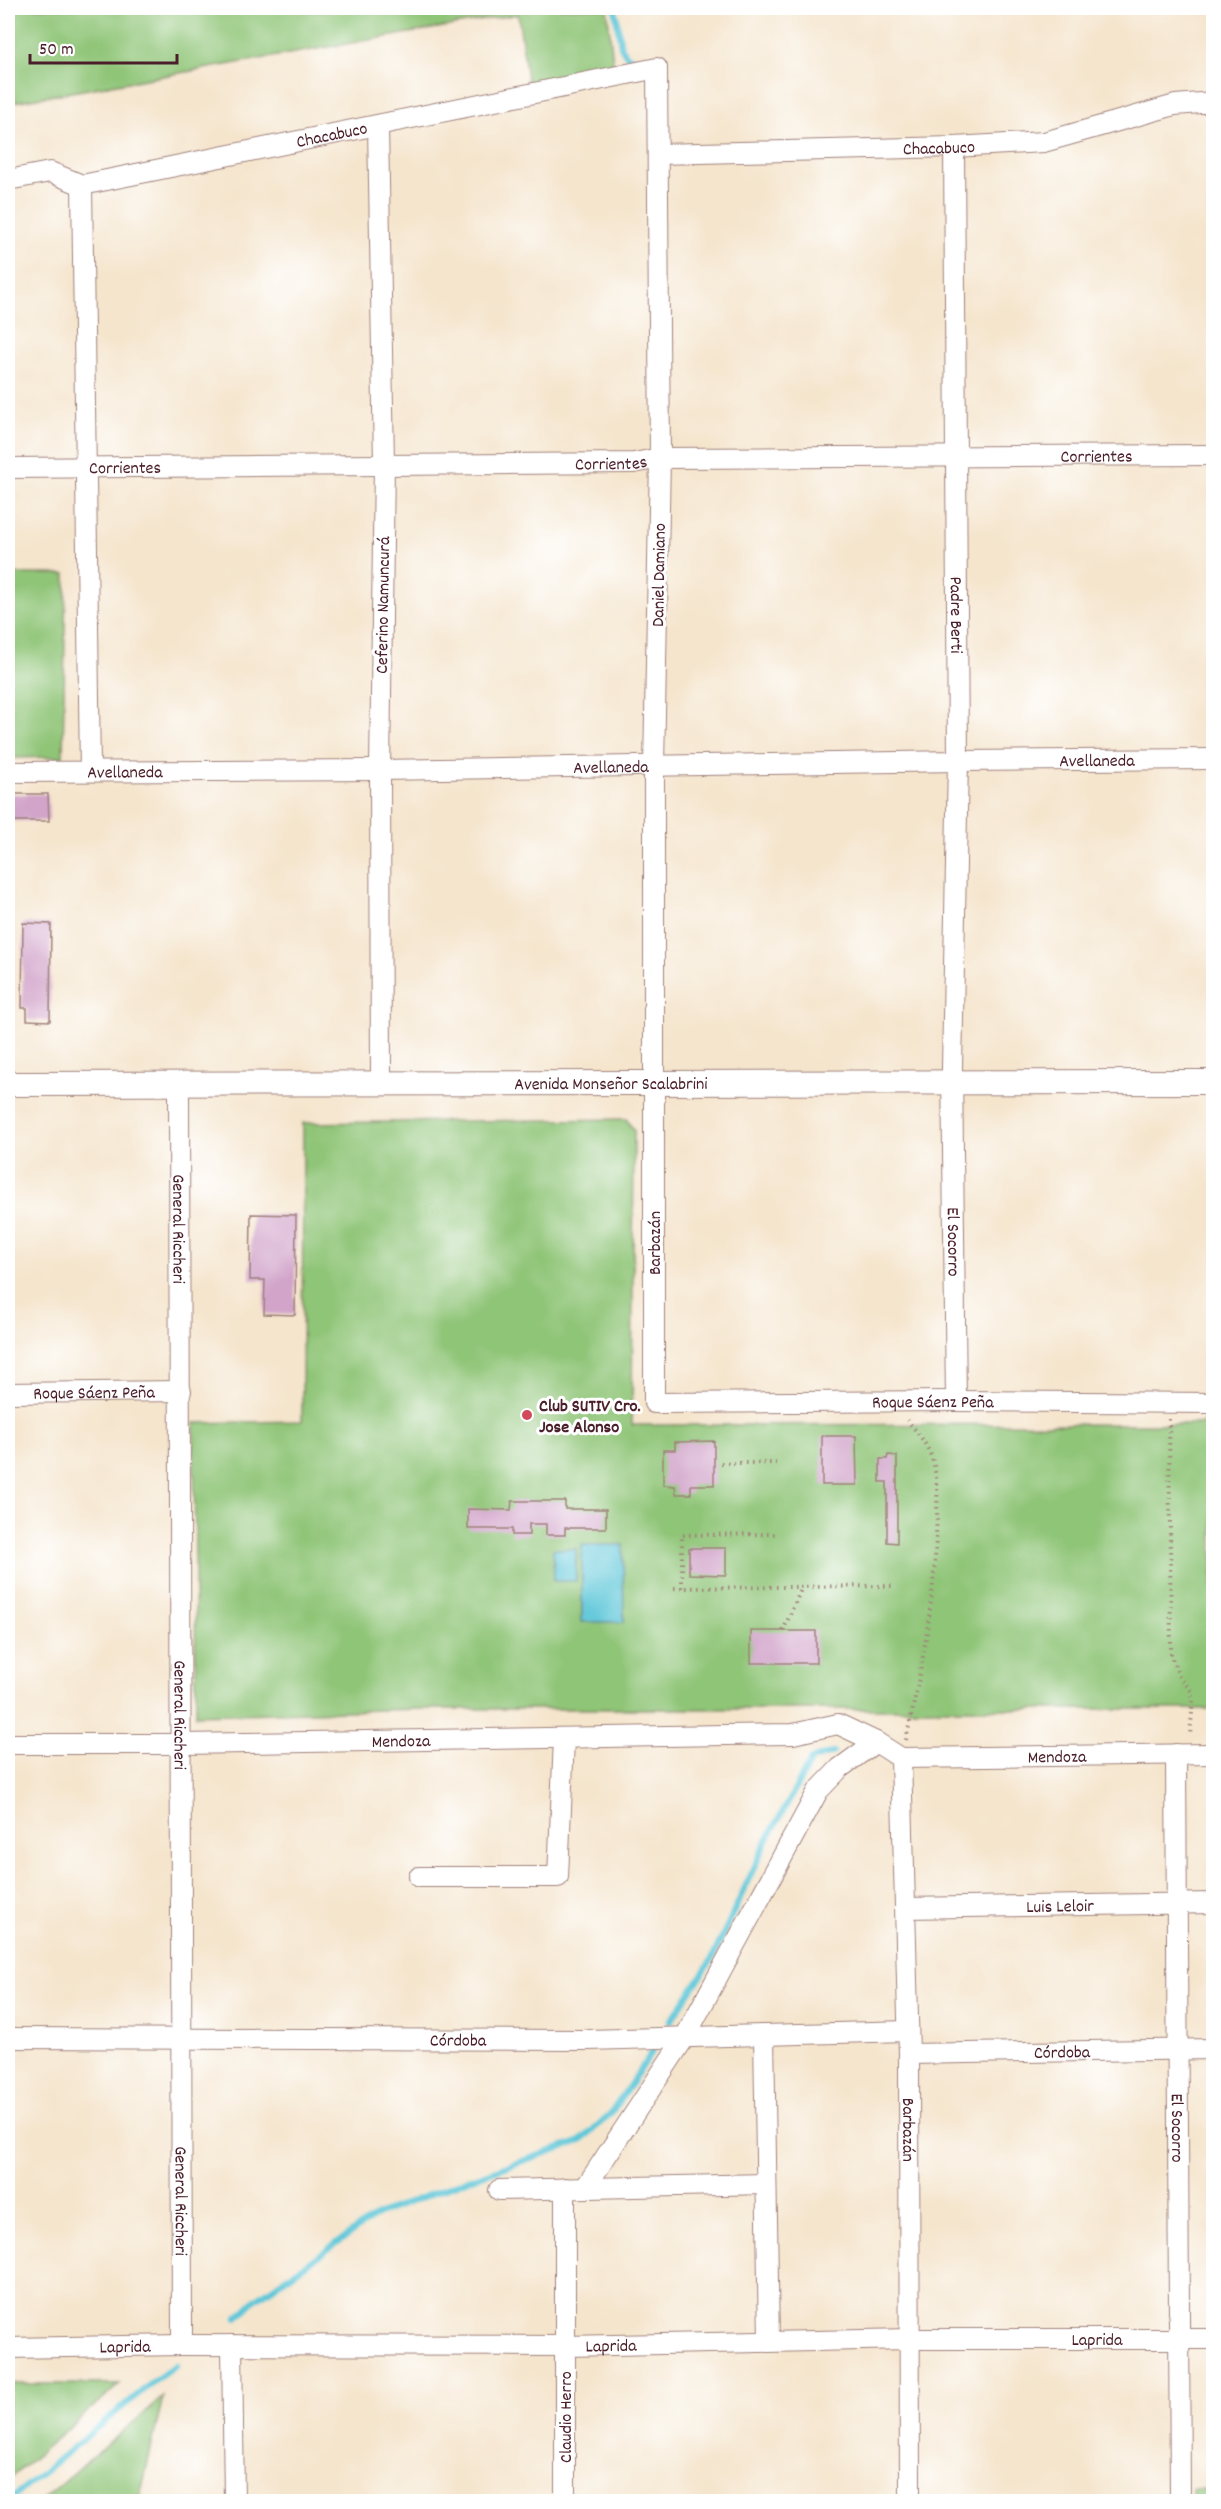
<svg xmlns="http://www.w3.org/2000/svg" width="1221" height="2509" viewBox="0 0 1221 2509" font-family="Dekko,sans-serif">
	<style>
		.green { fill: #8fc577; stroke: #6c7251; stroke-width: 1.5 }
		.water { fill: #5ec7d9; stroke: #547382; stroke-width: 1.5 }
		.lines { fill: none; stroke-linecap: round; stroke-linejoin: round }
		.stream { stroke: #5ec7d9; stroke-width: 6 }
		.building { fill: #d2a4ca }
		.minor-casing { stroke: #a0827c; stroke-width: 22 }
		.major-casing { stroke: #a0827c; stroke-width: 26 }
		.path { stroke: #a0827c; stroke-width: 4; stroke-dasharray: 1.5 4.5; stroke-linecap: butt }
		.minor { stroke: #fff; stroke-width: 20 }
		.major { stroke: #fff; stroke-width: 24 }
		.poi-dot { fill: #d1495b; stroke: #fff; stroke-width: 2 }
		.labels { text-anchor: middle; stroke-width: 6; stroke-linejoin: round; paint-order: stroke }
		.street-label { font-size: 18px; fill: #4a1f2b; stroke: #fff }
		.poi-label { font-size: 18px; font-weight: bold; fill: #4a1f2b; stroke: #fff; text-anchor: start }
	</style>
	<rect width="100%" height="100%" fill="#fff"/>
	<filter id="ink" filterUnits="userSpaceOnUse"><feTurbulence type="fractalNoise" baseFrequency=".0167" numOctaves="2"/><feDisplacementMap in="SourceGraphic" scale="12" xChannelSelector="R" yChannelSelector="G"/><feConvolveMatrix kernelMatrix="1 2 1 2 8 2 1 2 1" color-interpolation-filters="sRGB"/></filter>
	<filter id="wash" filterUnits="userSpaceOnUse"><feTurbulence type="fractalNoise" baseFrequency=".008" numOctaves="4" result="noise"/><feDisplacementMap in="SourceGraphic" scale="24" xChannelSelector="R" yChannelSelector="G"/><feGaussianBlur stdDeviation="1.35" result="paint"/><feColorMatrix in="noise" values="0 0 0 0 0 0 0 0 0 0 0 0 0 0 0 0 0 1.4 0 .05"/><feComposite in="paint" operator="in"/></filter>
	<g filter="url(#wash)">
		<rect width="100%" height="100%" fill="#f5e5cd"/>
		<path class="green" d="M8 8H295L322 12 338 8H607L614 71 528 86 518 14 8 103Z
			M8 574H66L63 757 8 758Z
			M626 1119 634 1130 632 1425 1213 1424V1709H421L196 1715 194 1423 302 1421 303 1123Z
			M8 2384H120L8 2480Z
			M163 2397 139 2501H41Z
			M1192 2489H1213V2501H1192Z"/>
		<path class="water" d="M582 1545H623L624 1622H582Z
			M553 1549H576V1581H554Z"/>
		<g class="lines">
			<path class="stream" d="M615 8 621 47 626 55 644 64
				M670 2022 711 1961 764 1846 811 1760 834 1752
				M237 2318 255 2300 377 2215 464 2181 581 2141 611 2113 653 2051
				M8 2501 153 2382 176 2365"/>
		</g>
		<g id="blocks">
			<path class="building" d="M8 794H48L49 821H8Z
				M23 923 51 924 50 1021 27 1020V1008H22Z
				M251 1214 296 1215 295 1315 264 1314 265 1280H250Z
				M822 1436H856L857 1485H822Z
				M714 1441V1485H691V1494H676L675 1486 663 1485V1450H675V1442Z
				M888 1455 897 1456V1543L887 1542V1482H880V1459H887Z
				M512 1501H565V1509H606V1528H565V1535H546V1524H529V1535H512V1529H468V1509L511 1510Z
				M689 1548H726V1575L689 1574Z
				M751 1631H816V1663H751Z"/>
		</g>
	</g>
	<g filter="url(#ink)">
		<use href="#blocks" fill-opacity="0" stroke="#a0827c" stroke-width="1.5"/>
		<g class="lines">
			<g class="minor-casing">
				<g id="minor">
					<path d="M378 126 384 463 380 770 381 1084"/>
					<path id="s1" d="M954 147 958 761 952 1068 956 1401"/>
					<path id="s2" d="M659 154 954 147 1044 142 1175 105 1214 102"/>
					<path id="s3" d="M8 180 50 172 82 185 657 68 660 458 654 766V1403L956 1401 1214 1403"/>
					<path d="M82 185 90 771"/>
					<path id="s4" d="M8 468 634 463 660 458 1214 455"/>
					<path id="s5" d="M8 772 380 770 958 761 1214 759"/>
					<path id="s6" d="M179 1085 182 2345"/>
					<path id="s7" d="M8 1393 181 1391"/>
					<path id="s8" d="M8 1744H181L793 1734 838 1724 876 1742 901 1758"/>
					<path id="s9" d="M1176 1754 1180 2502"/>
					<path id="s10" d="M901 1758 909 2054 910 2502"/>
					<path id="s11" d="M901 1758 1214 1754"/>
					<path d="M419 1877H558L564 1739"/>
					<path id="s12" d="M906 1908 1214 1903"/>
					<path d="M764 2035 769 2342"/>
					<path id="s13" d="M8 2038 588 2040 908 2031"/>
					<path id="s14" d="M909 2054 1214 2049"/>
					<path d="M585 2188 685 2037 818 1791 840 1768 876 1742"/>
					<path d="M499 2190 766 2184"/>
					<path d="M232 2345 234 2502"/>
					<path id="s15" d="M8 2348 182 2345 565 2346 910 2339H1214"/>
					<path d="M565 2502V2188"/>
				</g>
			</g>
			<g class="major-casing">
				<g id="major">
					<path id="s16" d="M8 1084 1214 1082"/>
				</g>
			</g>
			<path class="path" d="M1169 1419 1171 1656 1179 1676 1191 1691 1193 1701 1190 1735
				M721 1463H776
				M674 1588 893 1586
				M682 1588V1535L777 1534
				M783 1631 802 1587
				M906 1740C921 1672 934 1605 936 1535 937 1514 939 1492 935 1471 932 1450 920 1435 907 1420"/>
			<use href="#minor" class="minor"/>
			<use href="#major" class="major"/>
		</g>
	</g>
	<circle class="poi-dot" cx="527" cy="1415" r="6"/>
	<g class="labels">
		<g class="street-label">
			<text dy="6" stroke="none"><textPath href="#s3" startOffset="332">Chacabuco</textPath></text>
			<text dy="6" stroke="none"><textPath href="#s2" startOffset="280">Chacabuco</textPath></text>
			<text dy="6" stroke="none"><textPath href="#s4" startOffset="1089">Corrientes</textPath></text>
			<text dy="6" stroke="none"><textPath href="#s4" startOffset="603">Corrientes</textPath></text>
			<text dy="6" stroke="none"><textPath href="#s4" startOffset="117">Corrientes</textPath></text>
			<text transform="translate(658 575) rotate(-89)" y="6">Daniel Damiano</text>
			<text transform="translate(382 605) rotate(-89)" y="6">Ceferino Namuncurá</text>
			<text dy="6" stroke="none"><textPath href="#s1" startOffset="468">Padre Berti</textPath></text>
			<text dy="6" stroke="none"><textPath href="#s5" startOffset="1089">Avellaneda</textPath></text>
			<text dy="6" stroke="none"><textPath href="#s5" startOffset="603">Avellaneda</textPath></text>
			<text dy="6" stroke="none"><textPath href="#s5" startOffset="117">Avellaneda</textPath></text>
			<text dy="6" stroke="none"><textPath href="#s16" startOffset="603">Avenida Monseñor Scalabrini</textPath></text>
			<text dy="6" stroke="none"><textPath href="#s6" startOffset="144">General Riccheri</textPath></text>
			<text dy="6" stroke="none"><textPath href="#s1" startOffset="1095">El Socorro</textPath></text>
			<text transform="translate(654 1243) rotate(-90)" y="6">Barbazán</text>
			<text dy="6" stroke="none"><textPath href="#s7" startOffset="86">Roque Sáenz Peña</textPath></text>
			<text dy="6" stroke="none"><textPath href="#s3" startOffset="2278">Roque Sáenz Peña</textPath></text>
			<text dy="6" stroke="none"><textPath href="#s6" startOffset="630">General Riccheri</textPath></text>
			<text dy="6" stroke="none"><textPath href="#s8" startOffset="393">Mendoza</textPath></text>
			<text dy="6" stroke="none"><textPath href="#s11" startOffset="156">Mendoza</textPath></text>
			<text dy="6" stroke="none"><textPath href="#s12" startOffset="154">Luis Leloir</textPath></text>
			<text dy="6" stroke="none"><textPath href="#s13" startOffset="450">Córdoba</textPath></text>
			<text dy="6" stroke="none"><textPath href="#s14" startOffset="153">Córdoba</textPath></text>
			<text dy="6" stroke="none"><textPath href="#s9" startOffset="374">El Socorro</textPath></text>
			<text dy="6" stroke="none"><textPath href="#s10" startOffset="372">Barbazán</textPath></text>
			<text dy="6" stroke="none"><textPath href="#s6" startOffset="1116">General Riccheri</textPath></text>
			<text dy="6" stroke="none"><textPath href="#s15" startOffset="1089">Laprida</textPath></text>
			<text dy="6" stroke="none"><textPath href="#s15" startOffset="603">Laprida</textPath></text>
			<text dy="6" stroke="none"><textPath href="#s15" startOffset="117">Laprida</textPath></text>
			<text transform="translate(565 2417) rotate(-90)" y="6">Claudio Herro</text>
		</g>
		<g class="poi-label">
			<text x="539" y="1411">Club SUTIV Cro.<tspan x="539" dy="21">Jose Alonso</tspan></text>
		</g>
	</g>
	<rect width="1221" height="2509" fill="none" stroke="#fff" stroke-width="30"/>
	<path d="M30 54v9h147v-9" fill="none" stroke="#4a1f2b" stroke-width="3"/>
	<text x="39" y="54" font-size="18" fill="#4a1f2b" stroke="#ffffff" stroke-width="4.5" paint-order="stroke">50 m</text>
</svg>
